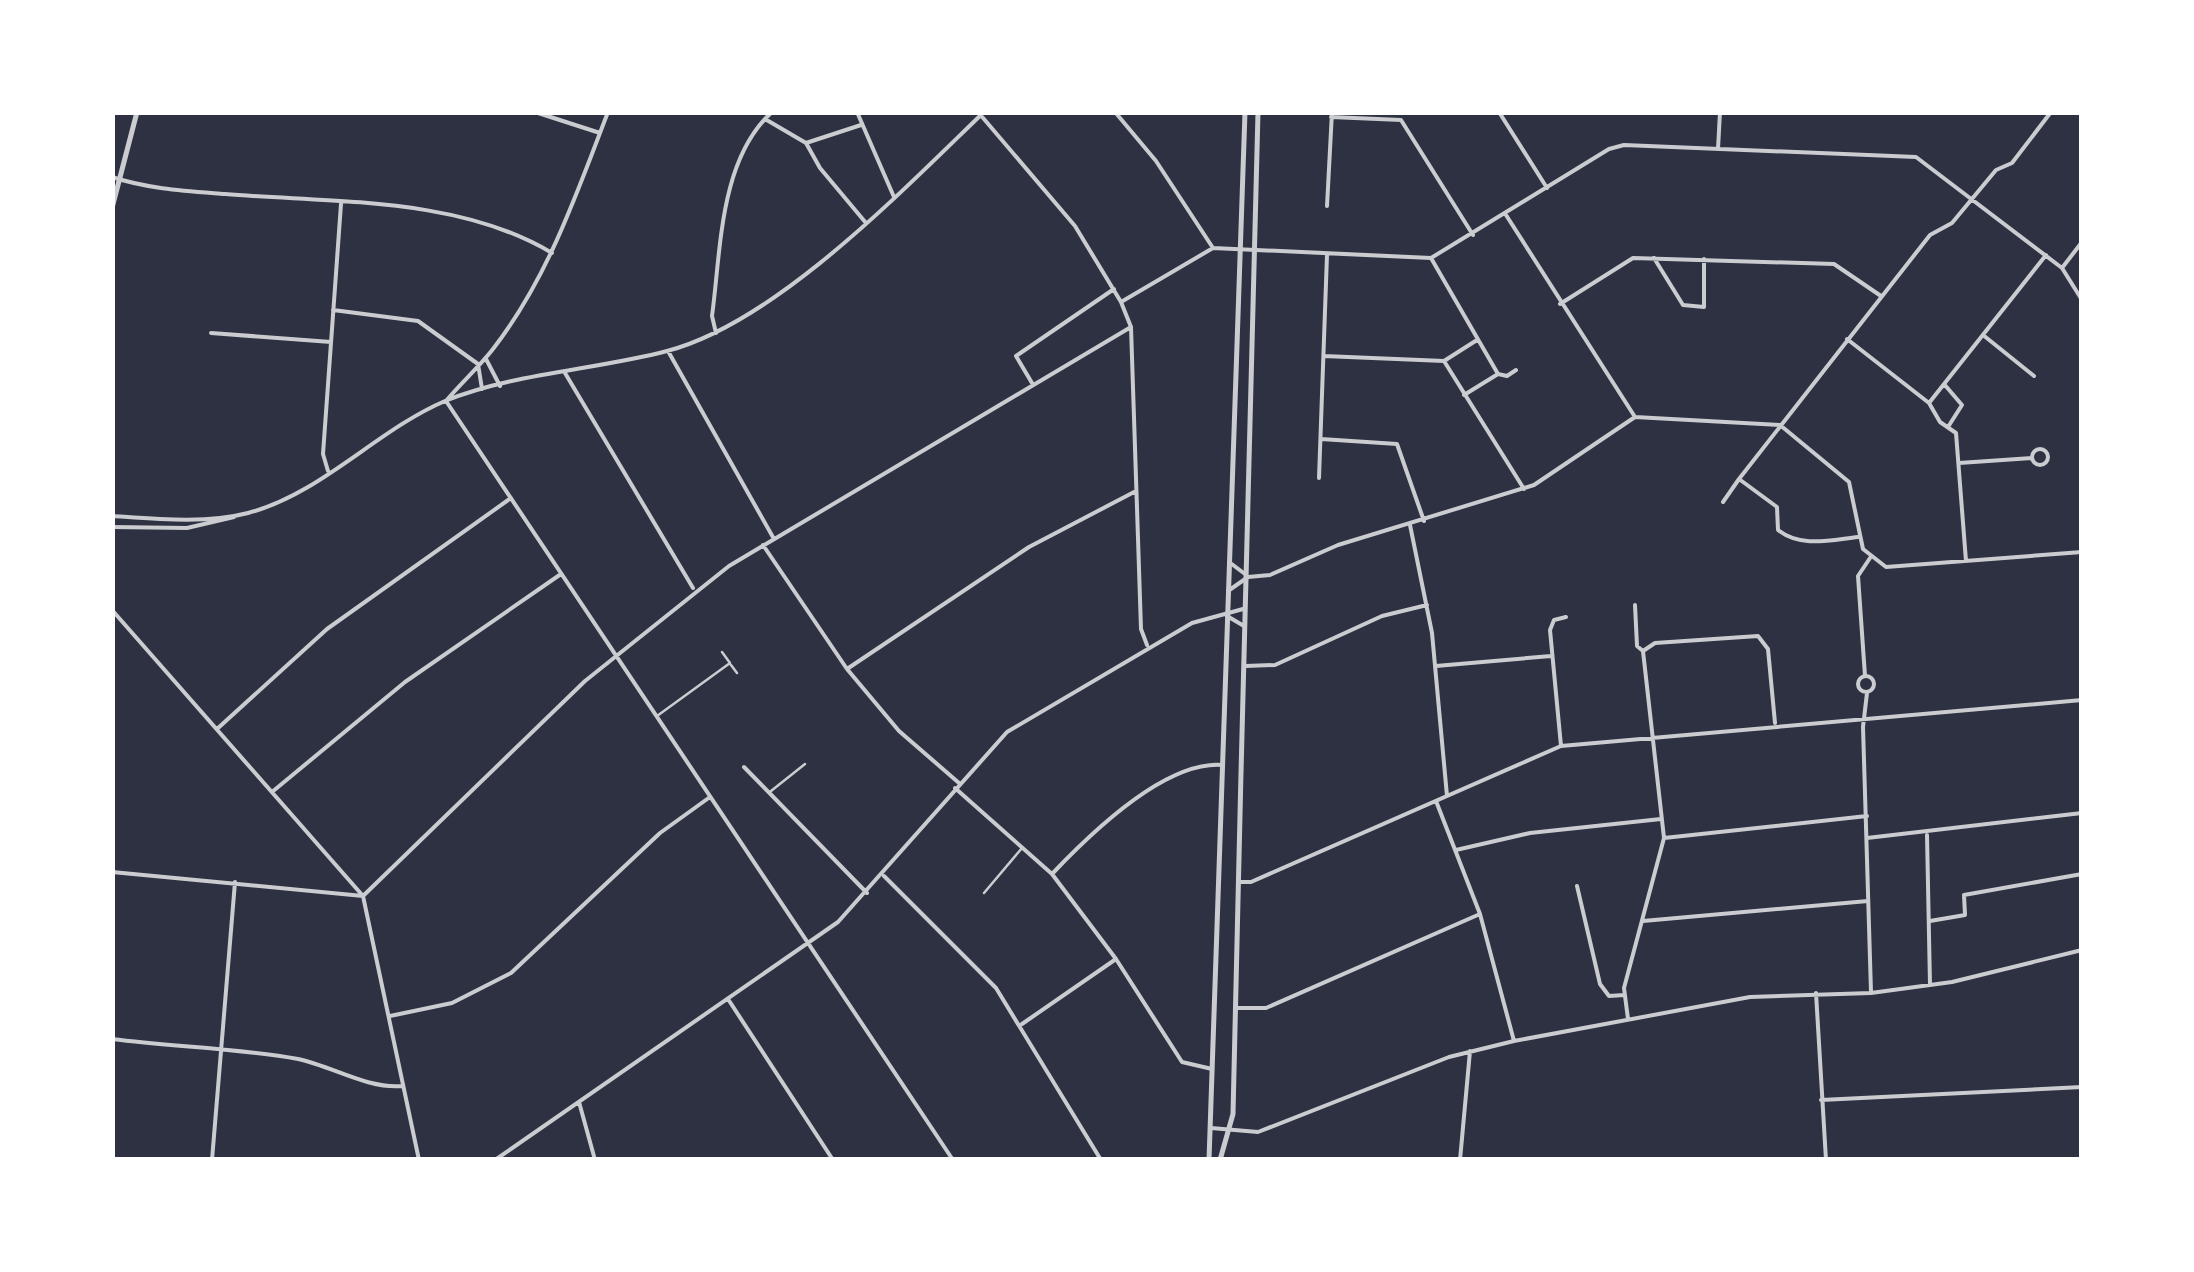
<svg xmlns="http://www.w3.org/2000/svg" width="2194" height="1272" viewBox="0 0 2194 1272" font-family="'Noto Serif',serif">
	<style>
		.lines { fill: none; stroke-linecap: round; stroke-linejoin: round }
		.service { stroke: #caccd0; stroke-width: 2.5 }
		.minor { stroke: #caccd0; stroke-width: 4 }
		.tertiary { stroke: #caccd0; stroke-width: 5 }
	</style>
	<rect width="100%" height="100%" fill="#2d3142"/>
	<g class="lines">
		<path class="service" d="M731 665 737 673
			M657 716 730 663 722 652
			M771 791 805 764
			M984 893 1022 848"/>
		<path class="minor" d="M535 112 600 133
			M857 112 894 197
			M978 112 1075 226 1121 302 1131 327 1141 629 1147 645
			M1115 112 1156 161 1213 248
			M1499 112 1547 188
			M1331 117 1401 120 1473 235
			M765 119 806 143 820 168 866 223
			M806 143 861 125
			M1718 149 1720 112
			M112 177C148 189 187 191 225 194 332 203 457 196 552 253
			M1327 206 1332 112
			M1506 215 1635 417
			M1431 258 1498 374
			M1654 258 1683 305 1704 307V259
			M2062 268 2082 242
			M1121 302 1213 248 1431 258 1609 149 1624 145 1916 157 2062 268 2082 300
			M1560 304 1633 258 1834 264 1881 296
			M333 310 418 321 478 364
			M211 333 331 342
			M716 333 712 316C721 251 719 160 772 112
			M1983 335 2034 376
			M1847 339 1929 403 1940 422 1956 433 1966 561
			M668 351 774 539
			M1324 356 1444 361 1477 340
			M486 359 500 386
			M1444 361 1524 489
			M478 364 482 389
			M565 373 693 588
			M1032 383 1016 356 1114 289
			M1944 384 1962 405 1948 427
			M1464 395 1498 374 1507 376 1516 370
			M446 401 953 1160
			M446 401C461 383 479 367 493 349 548 278 576 195 608 112
			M1929 403 2046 255
			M1321 439 1397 444 1424 521
			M2032 457a8 8 0 1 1 16 0a8 8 0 1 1-16 0Z
			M1959 463 2032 458
			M328 471 323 454 341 204
			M1319 478 1327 255
			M1723 502 1739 479
			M112 516C156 519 206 524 248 513 321 494 377 430 445 401 514 373 595 370 667 351 775 323 903 190 984 112
			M1410 525 1432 633 1447 796
			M112 527 187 528 234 517
			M1858 537C1830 540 1801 548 1778 530L1777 507 1739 479 1930 235 1952 223 1996 170 2012 163 2051 112
			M763 545 847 669 899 731 959 783
			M1229 562 1245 574
			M1228 591 1248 577 1270 575 1338 545 1534 485 1635 417 1780 425 1849 482 1863 549 1886 567 2082 552
			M1635 605 1637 646 1643 651
			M112 610 363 896 419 1160
			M1227 616 1244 626
			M1245 666 1275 665 1382 616 1427 605
			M1436 666 1551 656
			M847 669 1029 547 1136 491
			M1858 684a8 8 0 1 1 16 0a8 8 0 1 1-16 0Z
			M1865 676 1858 576 1870 558
			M1867 693 1863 727 1871 992
			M217 729 327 629 511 498
			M1561 746 1550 630 1554 620 1566 617
			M744 767 867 893
			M955 788 1052 874 1116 959 1182 1062 1212 1069
			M272 792 405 682 561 574
			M1436 801 1480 914 1514 1041
			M1927 835 1930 985
			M1664 838 1867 816
			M1867 838 2082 813
			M1456 850 1530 833 1661 819
			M112 872 363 896
			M1052 874C1090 834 1165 761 1222 765
			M884 876 996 988 1101 1160
			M1239 882H1251L1561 746 2082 700
			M1577 886 1600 984 1609 996 1624 995
			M363 896 585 681 729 566 1131 327
			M1643 921 1868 901
			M1930 921 1965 915 1964 895 2082 874
			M1816 993 1826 1160
			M728 999 833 1160
			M1236 1008H1266L1480 914
			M390 1016 452 1003 511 973 660 833 710 797
			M1628 1019 1624 988 1664 838 1643 651 1655 643 1758 636 1768 649 1775 723
			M1022 1024 1116 959
			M112 1039C174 1047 237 1048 298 1059 332 1066 367 1089 402 1086
			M1821 1100 2082 1087
			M579 1102 595 1160
			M1211 1128 1258 1132 1449 1057 1514 1041 1750 997 1871 993 1952 982 2082 950
			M212 1160 235 882
			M495 1160 838 922 1007 732 1192 623 1243 609
			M1460 1160 1470 1051"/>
		<path class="tertiary" d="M112 208 137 112
			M1209 1160 1245 112
			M1220 1160 1233 1114C1241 780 1248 447 1258 112"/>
	</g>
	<rect width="2194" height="1272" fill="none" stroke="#ffffff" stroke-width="230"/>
</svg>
